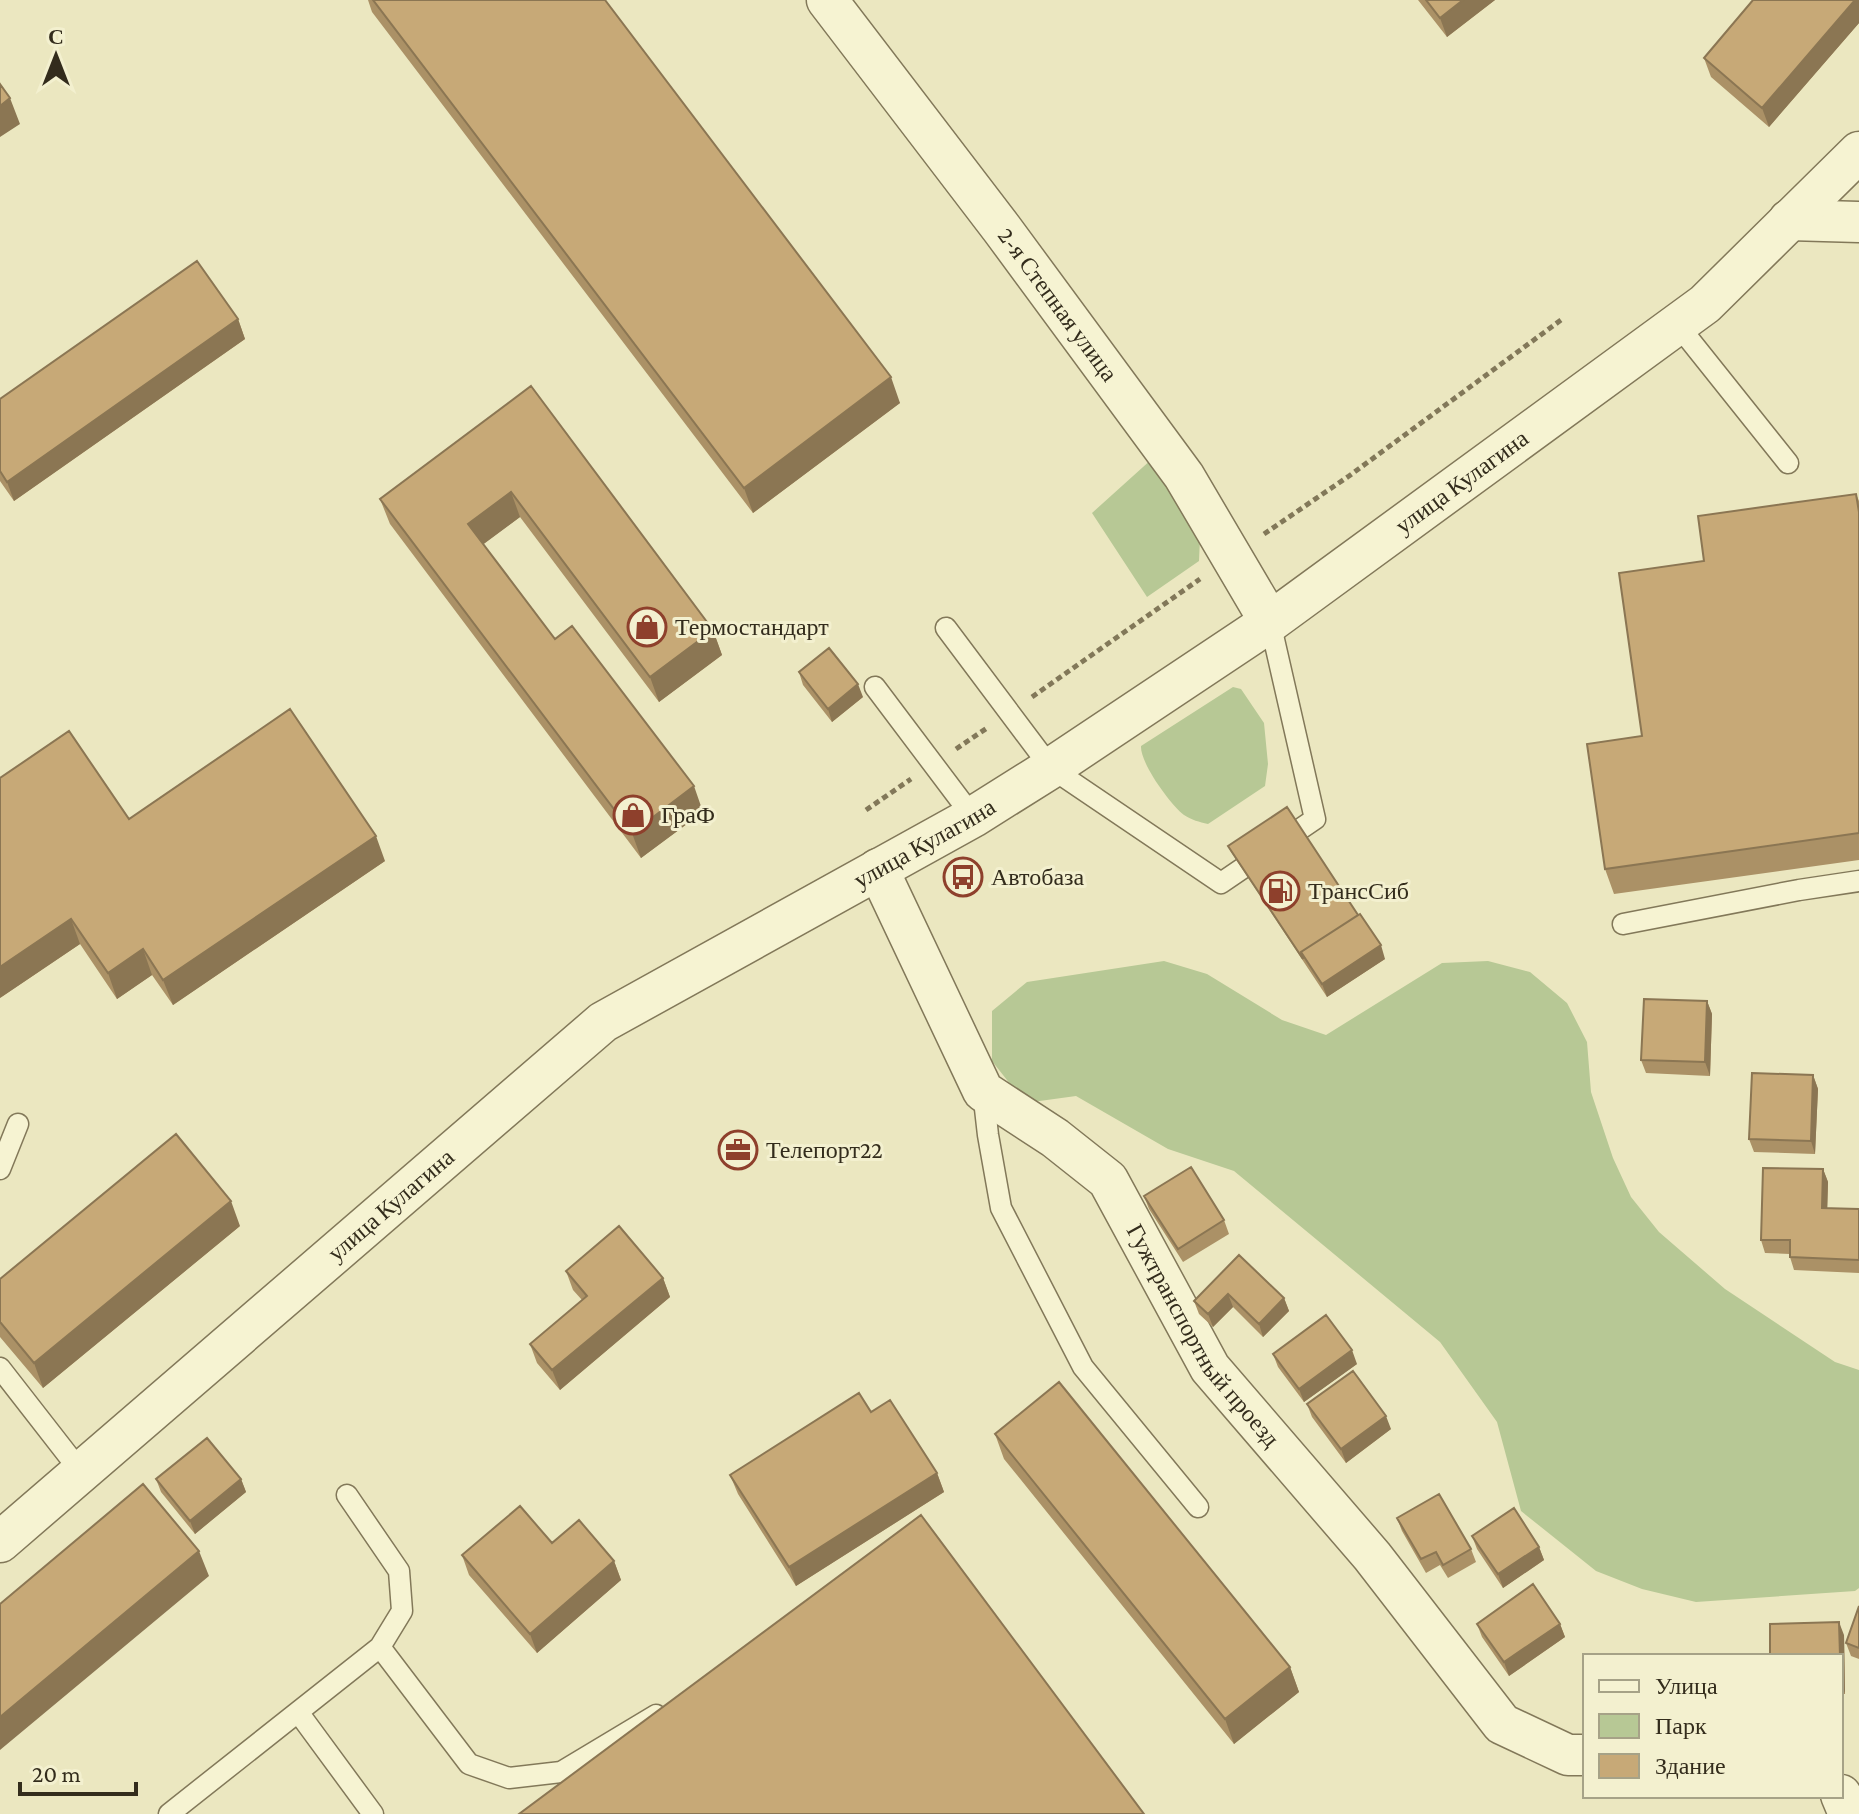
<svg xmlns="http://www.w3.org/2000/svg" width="1859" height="1814" viewBox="0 0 1859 1814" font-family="'Crimson Pro',serif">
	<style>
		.green { fill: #b7c895 }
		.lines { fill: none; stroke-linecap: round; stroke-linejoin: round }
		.lane-casing { stroke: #827859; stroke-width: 23 }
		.street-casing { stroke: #827859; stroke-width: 43 }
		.path { stroke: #827859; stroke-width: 5; stroke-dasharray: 6 4; stroke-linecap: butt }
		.lane { stroke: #f6f3d2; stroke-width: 20 }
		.street { stroke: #f6f3d2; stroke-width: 40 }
		.wall { fill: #ab9166 }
		.shaded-wall { fill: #8b7653 }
		.building { fill: #c7a977; stroke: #8b7653; stroke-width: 2 }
		.labels { text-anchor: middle; stroke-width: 6; stroke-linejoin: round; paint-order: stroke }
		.street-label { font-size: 24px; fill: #332c1c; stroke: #f3f0cf }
		.poi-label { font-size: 24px; fill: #332c1c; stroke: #f3f0cf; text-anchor: start }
	</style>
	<rect width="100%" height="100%" fill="#ebe7c0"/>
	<path class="green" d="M1153 458 1200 538 1199 561 1147 597 1092 513Z
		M1233 687 1241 689 1264 723 1268 764 1265 786 1208 824C1199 822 1192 820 1184 815 1170 804 1140 763 1141 746Z
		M1164 961 1207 974 1282 1020 1326 1035 1442 963 1488 961 1530 972 1567 1003 1587 1042 1591 1092 1613 1158 1631 1197 1659 1232 1725 1289 1835 1362 1859 1370V1588L1855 1591 1696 1602 1642 1589 1596 1571 1521 1511 1497 1422 1440 1342 1234 1171 1168 1149 1076 1096 1025 1103 992 1061V1011L1027 982Z"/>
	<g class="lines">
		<g class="lane-casing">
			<path id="lane" d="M1677 324 1788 463
				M946 628 1051 768 1221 883 1315 819 1270 622
				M875 687 973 817
				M1623 924 1799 890 1859 881
				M983 1091 988 1135 1001 1208 1083 1367 1198 1507
				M0 1169 18 1124
				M0 1368 81 1472
				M380 1647 469 1764 509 1778 561 1772 656 1715
				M298 1712 373 1814
				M169 1814 380 1647 402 1611 399 1571 347 1495"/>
		</g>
		<g class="street-casing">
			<g id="street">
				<path id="s1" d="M827 0 1002 229 1184 476 1270 622"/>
				<path d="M1789 220 1859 222"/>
				<path id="s2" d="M878 869 983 1091 1055 1138 1108 1180 1210 1368 1372 1556 1502 1724 1568 1755H1585"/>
				<path id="s3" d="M0 1542 603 1022 973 817 1051 768 1270 622 1705 304 1859 152"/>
				<path d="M1841 1795 1849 1814"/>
			</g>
		</g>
		<path class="path" d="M1264 534 1349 476 1561 320
			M1032 697 1200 579
			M956 749 987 728
			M866 810 911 779"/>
		<use href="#lane" class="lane"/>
		<use href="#street" class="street"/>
	</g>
	<path class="wall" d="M368 0H605L900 403 753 513 372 12Z
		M1418 0H1495L1447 37Z
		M1859 0V23L1769 127 1711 77 1704 58Z
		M238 319 245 339 14 501 0 481V399Z
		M531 386 713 630 722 655 659 702 520 517 483 544 555 639 703 812 641 858 390 524 380 499Z
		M1856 494 1859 501V860L1614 894 1605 869 1642 736 1704 561Z
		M799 672 863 697 832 722 803 685Z
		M129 819 385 861 173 1005 152 975 117 999 80 944 0 998Z
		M1228 846 1385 959 1327 997 1231 852Z
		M1707 1001 1712 1014 1710 1076 1646 1073 1641 1060Z
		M1813 1075 1818 1089 1815 1154 1754 1152 1749 1139Z
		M1823 1169 1828 1182 1827 1208 1859 1209V1273L1794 1270 1790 1257V1254L1765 1253 1761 1240Z
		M1144 1196 1224 1220 1229 1234 1183 1262 1149 1209Z
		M240 1226 43 1388 0 1337V1279Z
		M1239 1255 1284 1298 1289 1311 1263 1337 1233 1307 1213 1327 1199 1314 1194 1301Z
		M566 1271 663 1278 670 1297 560 1390 537 1363 530 1344 582 1300 573 1290Z
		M1273 1354 1357 1364 1304 1402 1278 1367Z
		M1307 1404 1391 1429 1346 1463 1312 1417Z
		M871 1412 937 1473 944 1492 796 1586 738 1494 730 1475Z
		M995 1434 1290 1667 1299 1692 1234 1744 1004 1459Z
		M156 1479H241L246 1492 195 1534 161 1492Z
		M1397 1518 1471 1549 1476 1562 1448 1578 1440 1565 1426 1573 1402 1531Z
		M1472 1536 1539 1547 1544 1560 1503 1588 1477 1549Z
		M552 1543 614 1561 621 1580 537 1653 469 1575 462 1555Z
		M1859 1606V1659L1851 1656 1846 1643Z
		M1477 1624H1560L1565 1637 1509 1676 1482 1637Z
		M1844 1635 1845 1694H1841V1656Z"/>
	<path class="shaded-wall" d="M1463 0H1495L1447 37 1440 18Z
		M1855 0H1859V23L1769 127 1762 108Z
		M10 98 20 124 0 137V106Z
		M238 319 245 339 14 501 7 482Z
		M891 377 900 403 753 513 744 488Z
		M511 492 520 517 477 549 468 524Z
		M713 630 722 655 659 702 650 677Z
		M858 684 863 697 832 722 828 709Z
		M694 786 703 812 641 858 632 833Z
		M376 836 385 861 173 1005 163 980Z
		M71 919 80 944 0 998V967Z
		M1381 945 1385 959 1327 997 1322 984Z
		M143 949 152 975 117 999 108 973Z
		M1707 1001 1712 1014 1710 1076 1705 1062Z
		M1813 1075 1818 1089 1815 1154 1811 1141Z
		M1823 1169 1828 1182 1827 1221 1822 1208Z
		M231 1201 240 1226 43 1388 34 1363Z
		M663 1278 670 1297 560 1390 552 1370Z
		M1228 1294 1233 1307 1213 1327 1208 1314Z
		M1284 1298 1289 1311 1263 1337 1259 1324Z
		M1352 1350 1357 1364 1304 1402 1299 1389Z
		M1386 1416 1391 1429 1346 1463 1341 1449Z
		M937 1473 944 1492 796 1586 789 1567Z
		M241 1479 246 1492 195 1534 190 1521Z
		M1539 1547 1544 1560 1503 1588 1498 1574Z
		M199 1551 209 1576 0 1750V1717Z
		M614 1561 621 1580 537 1653 530 1634Z
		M1839 1622 1844 1635 1845 1694 1841 1682Z
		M1560 1624 1565 1637 1509 1676 1504 1662Z
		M1290 1667 1299 1692 1234 1744 1225 1719Z"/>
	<path class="building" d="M373 0H605L891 377 744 488Z
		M1426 0H1463L1440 18Z
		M1753 0H1855L1762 108 1704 58Z
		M0 84 10 98 0 106Z
		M197 261 238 319 7 482 0 471V399Z
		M531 386 713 630 650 677 511 492 468 524 555 639 572 626 694 786 632 833 380 499Z
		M1856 494 1859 512V833L1605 869 1587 744 1642 736 1619 573 1704 561 1698 516Z
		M829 648 858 684 828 709 799 672Z
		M290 709 376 836 163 980 143 949 108 973 71 919 0 967V778L69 731 129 819Z
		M1287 807 1358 915 1301 952 1303 959 1228 846Z
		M1360 914 1381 945 1322 984 1301 952Z
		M1644 999 1707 1001 1705 1062 1641 1060Z
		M1752 1073 1813 1075 1811 1141 1749 1139Z
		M176 1134 231 1201 34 1363 0 1322V1279Z
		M1191 1167 1224 1220 1178 1249 1144 1196Z
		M1763 1168 1823 1169 1822 1208 1859 1209V1260L1790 1257V1240H1761Z
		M619 1226 663 1278 552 1370 530 1344 587 1296 566 1271Z
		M1239 1255 1284 1298 1259 1324 1228 1294 1208 1314 1194 1301Z
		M1326 1315 1352 1350 1299 1389 1273 1354Z
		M1353 1371 1386 1416 1341 1449 1307 1404Z
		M1059 1382 1290 1667 1225 1719 995 1434Z
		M859 1393 871 1412 890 1400 937 1473 789 1567 730 1475Z
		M207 1438 241 1479 190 1521 156 1479Z
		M143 1484 199 1551 0 1717V1604Z
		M1439 1494 1471 1549 1443 1565 1436 1552 1421 1559 1397 1518Z
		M520 1506 552 1543 579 1520 614 1561 530 1634 462 1555Z
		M1514 1508 1539 1547 1498 1574 1472 1536Z
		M921 1515 1144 1814H519Z
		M1533 1584 1560 1624 1504 1662 1477 1624Z
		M1859 1606V1648L1846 1643Z
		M1839 1622 1840 1656H1770V1624Z"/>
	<defs>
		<g id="shop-ring" transform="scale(2)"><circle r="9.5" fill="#f3f0cf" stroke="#8e402c" stroke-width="1.5"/><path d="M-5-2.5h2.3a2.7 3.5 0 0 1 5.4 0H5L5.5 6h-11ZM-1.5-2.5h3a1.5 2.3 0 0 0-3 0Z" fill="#8e402c"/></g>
		<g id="bus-ring" transform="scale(2)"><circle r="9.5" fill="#f3f0cf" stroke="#8e402c" stroke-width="1.5"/><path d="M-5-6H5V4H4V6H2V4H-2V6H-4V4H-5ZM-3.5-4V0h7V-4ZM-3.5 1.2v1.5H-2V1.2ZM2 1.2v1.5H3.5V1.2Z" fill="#8e402c"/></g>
		<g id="fuel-ring" transform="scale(2)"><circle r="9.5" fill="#f3f0cf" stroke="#8e402c" stroke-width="1.5"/><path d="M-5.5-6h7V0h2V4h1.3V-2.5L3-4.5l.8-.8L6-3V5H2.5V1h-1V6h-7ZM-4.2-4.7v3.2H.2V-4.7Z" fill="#8e402c"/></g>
		<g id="office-ring" transform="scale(2)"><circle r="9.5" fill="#f3f0cf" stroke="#8e402c" stroke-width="1.5"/><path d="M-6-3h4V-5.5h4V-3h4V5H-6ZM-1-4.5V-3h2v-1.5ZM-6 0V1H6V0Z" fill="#8e402c"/></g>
	</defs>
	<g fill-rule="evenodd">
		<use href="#shop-ring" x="647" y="627"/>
		<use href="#shop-ring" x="633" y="815"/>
		<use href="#bus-ring" x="963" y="877"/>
		<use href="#fuel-ring" x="1280" y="891"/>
		<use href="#office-ring" x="738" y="1150"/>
	</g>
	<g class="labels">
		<g class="street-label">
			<text dy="8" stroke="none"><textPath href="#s1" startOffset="382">2-я Степная улица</textPath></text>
			<text dy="8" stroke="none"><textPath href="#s3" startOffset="1812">улица Кулагина</textPath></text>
			<text dy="8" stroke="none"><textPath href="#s3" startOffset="1164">улица Кулагина</textPath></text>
			<text dy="8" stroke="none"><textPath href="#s3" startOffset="516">улица Кулагина</textPath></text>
			<text dy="8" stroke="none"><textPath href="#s2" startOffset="582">Гужтранспортный проезд</textPath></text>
		</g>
		<g class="poi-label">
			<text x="675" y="635">Термостандарт</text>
			<text x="661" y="823">ГраФ</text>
			<text x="991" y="885">Автобаза</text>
			<text x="1308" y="899">ТрансСиб</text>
			<text x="766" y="1158">Телепорт22</text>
		</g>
	</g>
	<rect x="1583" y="1654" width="260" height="144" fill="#f3f0cf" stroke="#a6a287" stroke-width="2"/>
	<rect x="1599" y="1680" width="40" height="12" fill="#f6f3d2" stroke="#a6a287" stroke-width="2"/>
	<text x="1655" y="1694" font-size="24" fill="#332c1c">Улица</text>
	<rect x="1599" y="1714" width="40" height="24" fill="#b7c895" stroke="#a6a287" stroke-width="2"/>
	<text x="1655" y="1734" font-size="24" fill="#332c1c">Парк</text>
	<rect x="1599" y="1754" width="40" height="24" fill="#c7a977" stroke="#a6a287" stroke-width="2"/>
	<text x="1655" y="1774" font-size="24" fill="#332c1c">Здание</text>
	<g transform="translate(56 56)" stroke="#f3f0cf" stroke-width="6" paint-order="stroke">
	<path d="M0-6L14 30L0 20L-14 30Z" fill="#332c1c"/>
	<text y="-12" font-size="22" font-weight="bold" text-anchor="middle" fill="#332c1c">С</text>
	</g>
	<path d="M20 1782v12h116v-12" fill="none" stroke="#332c1c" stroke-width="4"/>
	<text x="32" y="1782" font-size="24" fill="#332c1c" stroke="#f3f0cf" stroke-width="6" paint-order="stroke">20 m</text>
</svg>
